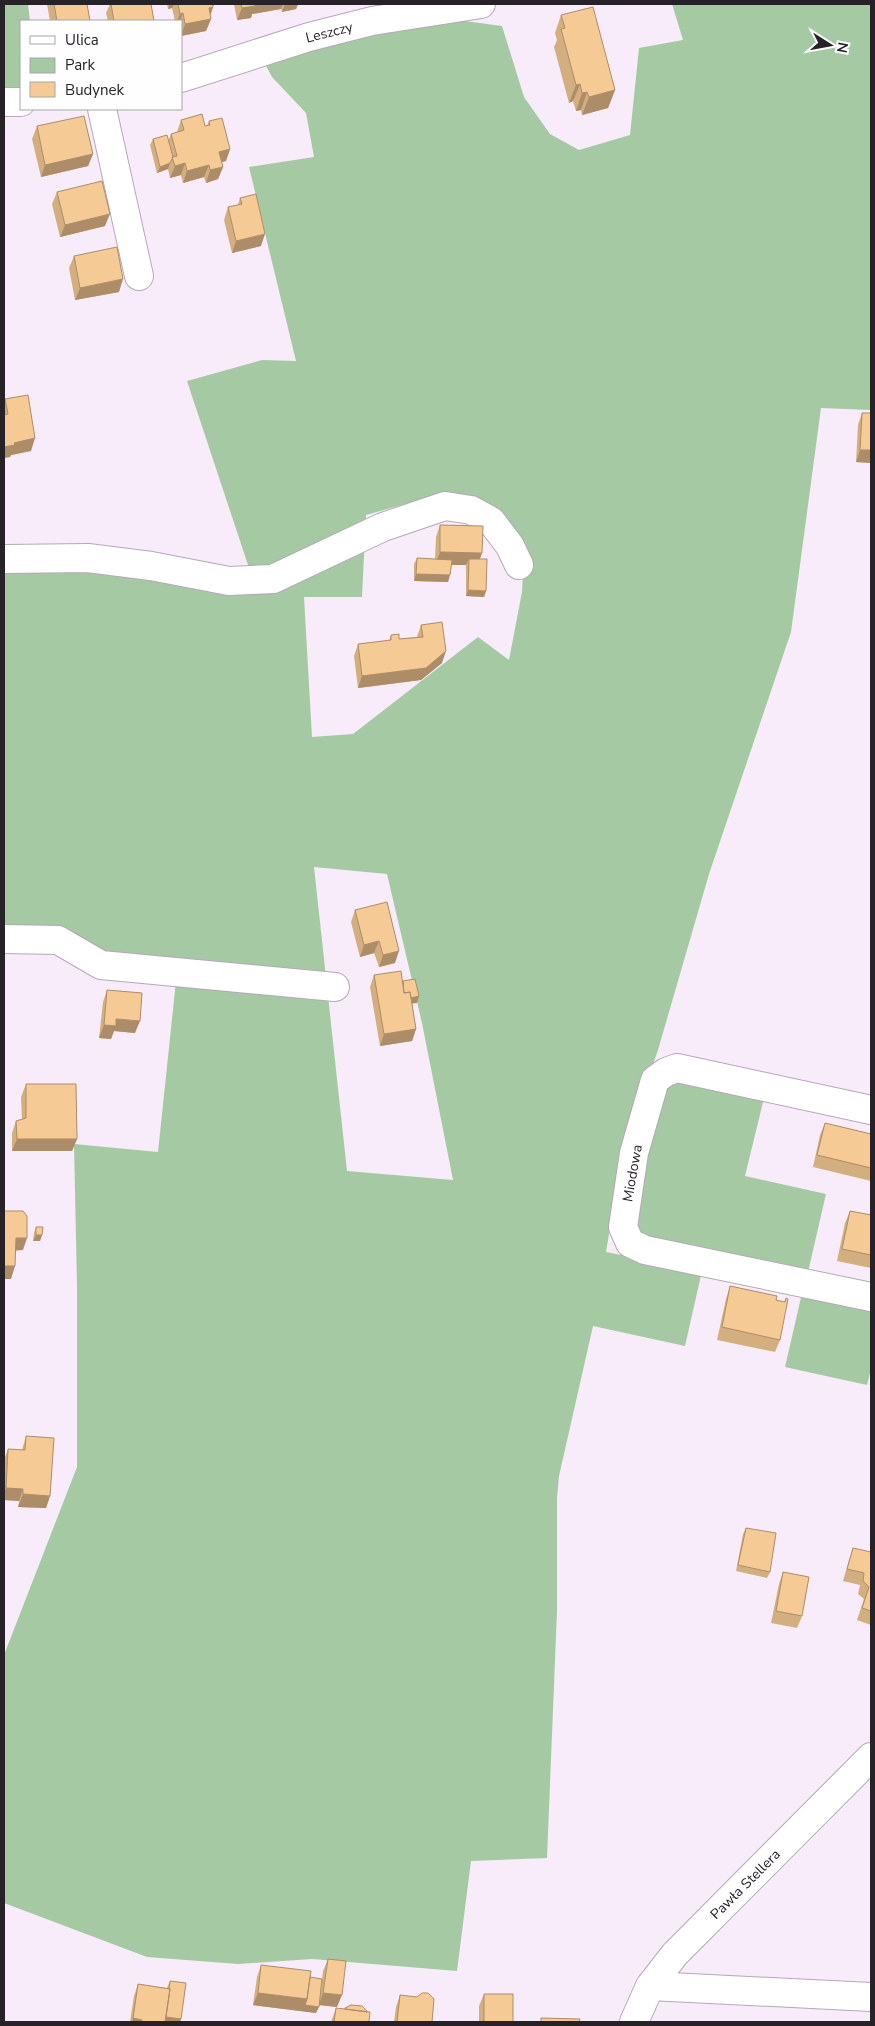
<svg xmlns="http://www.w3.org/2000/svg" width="875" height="2026" viewBox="0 0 875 2026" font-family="'Nunito Sans',sans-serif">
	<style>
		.green { fill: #a5c9a3; fill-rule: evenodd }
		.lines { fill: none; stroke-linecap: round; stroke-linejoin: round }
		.minor-casing { stroke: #b4a9b7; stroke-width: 30 }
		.minor { stroke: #fff; stroke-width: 28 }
		.wall { fill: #d3ae7f }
		.shaded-wall { fill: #ac8d68 }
		.building { fill: #f5ca94; stroke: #ac8d68 }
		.labels { text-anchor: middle; stroke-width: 4.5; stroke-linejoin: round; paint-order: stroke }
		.street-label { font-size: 14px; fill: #262228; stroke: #fefefe }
	</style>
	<rect width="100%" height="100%" fill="#f8ecfb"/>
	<path class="green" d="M4 4H28L30 21H21V89L4 88Z
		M672 4H871V410L821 408 791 632 709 874 658 1050 623 1150 606 1252 702 1271 685 1346 593 1326 559 1476 557 1498V1611L547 1858 471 1861 457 1971 312 1959 238 1964 147 1957 4 1903V1655L77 1467V1286L74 1144 158 1152 176 981 328 996 347 1171 453 1180 422 1023 387 874 314 867 326 977 102 956 4 933V565L250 571 187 381 262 360 296 361 249 167 314 157 306 113 272 77 264 62 344 41 457 20 502 26 524 97 550 134 579 150 630 135 639 48 683 40ZM455 495 482 500 507 521 524 556 522 592 509 660 478 637 353 734 312 737 304 597H362L366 515 423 499Z
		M675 1077 765 1094 745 1176 826 1194 808 1272 637 1236 644 1165 660 1091Z
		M802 1293 871 1306V1369L867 1385 785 1367Z"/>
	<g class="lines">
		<g class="minor-casing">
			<path id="minor" d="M181 78 309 37 372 21 481 4
				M4 102H21
				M102 109 139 276
				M4 559 88 558 151 566 229 581 273 579 383 527 445 506 471 510 491 521 510 546 519 565
				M4 939 58 940 101 965 335 987
				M871 1110 677 1068 666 1072 655 1080 634 1153 623 1227 630 1243 645 1250 871 1297
				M650 1986 871 1997
				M634 2022 650 1986 675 1954 871 1757"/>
		</g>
		<use href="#minor" class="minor"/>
	</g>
	<path class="wall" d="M47 4H87L90 21H50Z
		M110 4H151L154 21H108L106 13Z
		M167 4H213V7L210 16 211 19 206 31 181 36V21H175L172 8 168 9Z
		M234 4H298L296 9 282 12 281 9 252 14 251 18 237 20Z
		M561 15 615 90 608 108 582 115 581 110 576 111 573 101 569 103 554 47 557 40 555 33Z
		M181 120 205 126H207L209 121 230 149 226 161 221 162 223 167 218 179 206 183 204 177 183 183 181 175 170 178 168 169 157 173 150 145 153 139H169L171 134 177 132Z
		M37 126 93 154 88 166 41 177 32 139Z
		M57 192 105 226 60 237 52 204Z
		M240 198 261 246 232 253 224 220 228 207 238 205Z
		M74 256 119 292 75 300 69 268Z
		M5 399 31 451 11 455 10 457 4 458V402Z
		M862 413 871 463 856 462 858 425Z
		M440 525 480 559 486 591 484 597 466 596V565H451L448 582 414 581V564L417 558 435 559 436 537Z
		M421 625 442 663 421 680 358 688 354 656 358 644 389 641 391 635 399 639 417 637Z
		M355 910 395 963 379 967 374 953 360 957 351 922Z
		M374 975 403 981 419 996 417 1003H412L416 1029 412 1041 380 1046 370 987Z
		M107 990 135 1033 114 1031 111 1039 99 1038 103 1002Z
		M26 1084 77 1139 72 1151H12V1133L16 1121 22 1120 21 1097Z
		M825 1123 871 1134V1181L813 1167 820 1135Z
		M850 1211 871 1215V1268L837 1261 845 1223Z
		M36 1227 42 1235 40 1241H33L34 1233Z
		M730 1286 784 1302 786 1298 780 1340 775 1352 717 1340 726 1299Z
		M26 1436 50 1496 46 1508 18 1507 19 1501 4 1500V1460L8 1449 22 1450Z
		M746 1528 770 1572 767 1578 736 1571 743 1534Z
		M853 1548 871 1552V1625L857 1620 864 1599 858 1594 860 1585 843 1581 849 1560Z
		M783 1572 802 1616 797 1628 771 1623 779 1584Z
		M328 1959 337 2007 319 2005 323 1971Z
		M261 1965 310 1977 316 2013 253 2005 257 1977Z
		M170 1981 181 2019 180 2022H130L134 1996 138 1984 167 1988Z
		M484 1994 513 2022H479V2006Z
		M400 1995 432 2022H394L396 2007Z
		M336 2008 369 2022H331Z"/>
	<path class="shaded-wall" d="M170 4H174L172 8 168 9Z
		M255 4H283L281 9 252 14 251 18 237 20 242 8Z
		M285 4H298L296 9 282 12Z
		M213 7 209 19V8Z
		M183 13 180 21H177L180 14Z
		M211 19 206 31 181 36 185 24Z
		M580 84 573 101 569 103 576 85Z
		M615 90 608 108 582 115 589 97Z
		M587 92 581 110 576 111 582 93Z
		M230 149 226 161 214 164 219 152Z
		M93 154 88 166 41 177 45 165Z
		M170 163 168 169 157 173 160 167Z
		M185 163 181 175 170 178 175 166Z
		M209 165 204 177 183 183 187 171Z
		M223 167 218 179 206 183 210 170Z
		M110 214 105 226 60 237 65 225Z
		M265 234 261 246 232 253 236 241Z
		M123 279 119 292 75 300 80 288Z
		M35 438 31 451 11 455 10 457 4 458V447L14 443Z
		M860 450H871V463L856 462Z
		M440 552 482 553 478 565 469 559 466 565H435Z
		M416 574 450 575 448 582 414 581Z
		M468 590 486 591 484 597 466 596Z
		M446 651 442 663 421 680 358 688 362 676Z
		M379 941 374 953 360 957 364 945Z
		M399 951 395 963 379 967 383 955Z
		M419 996 417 1003 400 1005 402 999Z
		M116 1019 140 1021 135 1033 114 1031 111 1039 99 1038 104 1025Z
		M416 1029 412 1041 380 1046 384 1034Z
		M17 1139H77L72 1151H12Z
		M36 1235H42L40 1241H33Z
		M16 1238H27L23 1250 11 1251Z
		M4 1266H15L11 1279H4Z
		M6 1488 23 1489 19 1501 4 1500V1493Z
		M23 1494 50 1496 46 1508 18 1507Z
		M258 1993 307 1999 319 2007 316 2013 253 2005Z
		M323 1993 342 1995 337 2007 319 2005Z
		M166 2017 181 2019 180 2022H164Z
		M133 2018 142 2020V2022H132Z"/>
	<path class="building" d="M54 4H87L90 21H57Z
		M111 4H151L154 21H114Z
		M178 4H213V7L209 8 211 19 185 24 183 13 180 14Z
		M241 4H255V6L242 8Z
		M593 7 615 90 589 97 587 92 582 93 580 84 576 85 561 29 565 28 561 15Z
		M202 114 205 126 210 125 209 121 222 118 230 149 219 152 223 167 210 170 209 165 187 171 185 163 175 166 172 157 177 156 171 134 184 130 181 120Z
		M84 116 93 154 45 165 37 126Z
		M167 135 173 157 170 163 160 167 153 139Z
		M102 181 110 214 65 225 57 192Z
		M256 194 265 234 236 241 228 207 242 204 240 198Z
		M117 247 123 279 80 288 74 256Z
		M28 395 35 438 14 443 15 445 4 447V415L8 414 5 399Z
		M862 413H871V450H860Z
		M440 525 483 526 482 553 440 552Z
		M417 558 452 560 450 575 416 574Z
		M469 559H487L486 591 468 590Z
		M442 622 446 651 426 668 362 676 358 644 391 640V635L399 634V639L423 637 421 625Z
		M387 902 399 951 383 955 379 941 364 945 355 910Z
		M401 971 404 993 410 992 416 1029 384 1034 374 975Z
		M415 979 419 996 411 998 410 992 404 993 403 981Z
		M107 990 142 993 140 1021 116 1019V1026L104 1025Z
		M26 1084H76L77 1139H17L16 1121 26 1118Z
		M825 1123 871 1134V1168L817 1155Z
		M4 1211H23L27 1216V1238H16L15 1266H4Z
		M850 1211 871 1215V1255L842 1249Z
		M36 1227H43L42 1235H36Z
		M730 1286 777 1296 776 1300 785 1302 786 1298 788 1299 780 1340 722 1327Z
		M26 1436 54 1438 50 1496 23 1494V1489L6 1488 8 1449 25 1450Z
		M746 1528 776 1533 770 1572 738 1565Z
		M853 1548 871 1552V1611L862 1608 869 1587 863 1581 864 1573 847 1569Z
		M783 1572 809 1577 802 1616 776 1611Z
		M328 1959 346 1961 342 1995 323 1993Z
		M261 1965 311 1971 307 1999 258 1993Z
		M310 1977 322 1979 319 2007 305 2005 307 1999Z
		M170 1981 186 1983 181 2019 166 2017 170 1989H169Z
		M138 1984 170 1989 165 2022H142V2020L133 2018Z
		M422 1993H428L434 1999 432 2022H397L400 1995 417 1997Z
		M484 1994H513V2022H484Z
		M351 2005 362 2006 367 2011V2012L345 2009V2008Z
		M336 2008 370 2012 369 2022H334Z
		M541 2018 580 2019 579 2022H541Z"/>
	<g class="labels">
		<g class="street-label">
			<text transform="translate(329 32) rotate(-14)" y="5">Leszczy</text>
			<text transform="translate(632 1173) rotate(-80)" y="5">Miodowa</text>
			<text transform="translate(745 1884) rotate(-45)" y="5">Pawła Stellera</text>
		</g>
	</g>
	<rect width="875" height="2026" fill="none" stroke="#262228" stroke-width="10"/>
	<rect x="20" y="20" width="162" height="90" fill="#fefefe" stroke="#a8a6a8"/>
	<rect x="30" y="36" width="25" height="8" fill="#ffffff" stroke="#a8a6a8"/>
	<text x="65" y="45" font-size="15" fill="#262228">Ulica</text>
	<rect x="30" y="58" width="25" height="15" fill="#a5c9a3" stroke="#a8a6a8"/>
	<text x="65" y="70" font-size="15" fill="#262228">Park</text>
	<rect x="30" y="82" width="25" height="15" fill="#f5ca94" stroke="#a8a6a8"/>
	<text x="65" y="95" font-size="15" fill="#262228">Budynek</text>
	<g transform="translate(830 45) rotate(101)" stroke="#fefefe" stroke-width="4" paint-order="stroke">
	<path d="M0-4L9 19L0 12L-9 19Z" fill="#262228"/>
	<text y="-8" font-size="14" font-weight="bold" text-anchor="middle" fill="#262228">N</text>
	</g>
</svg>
